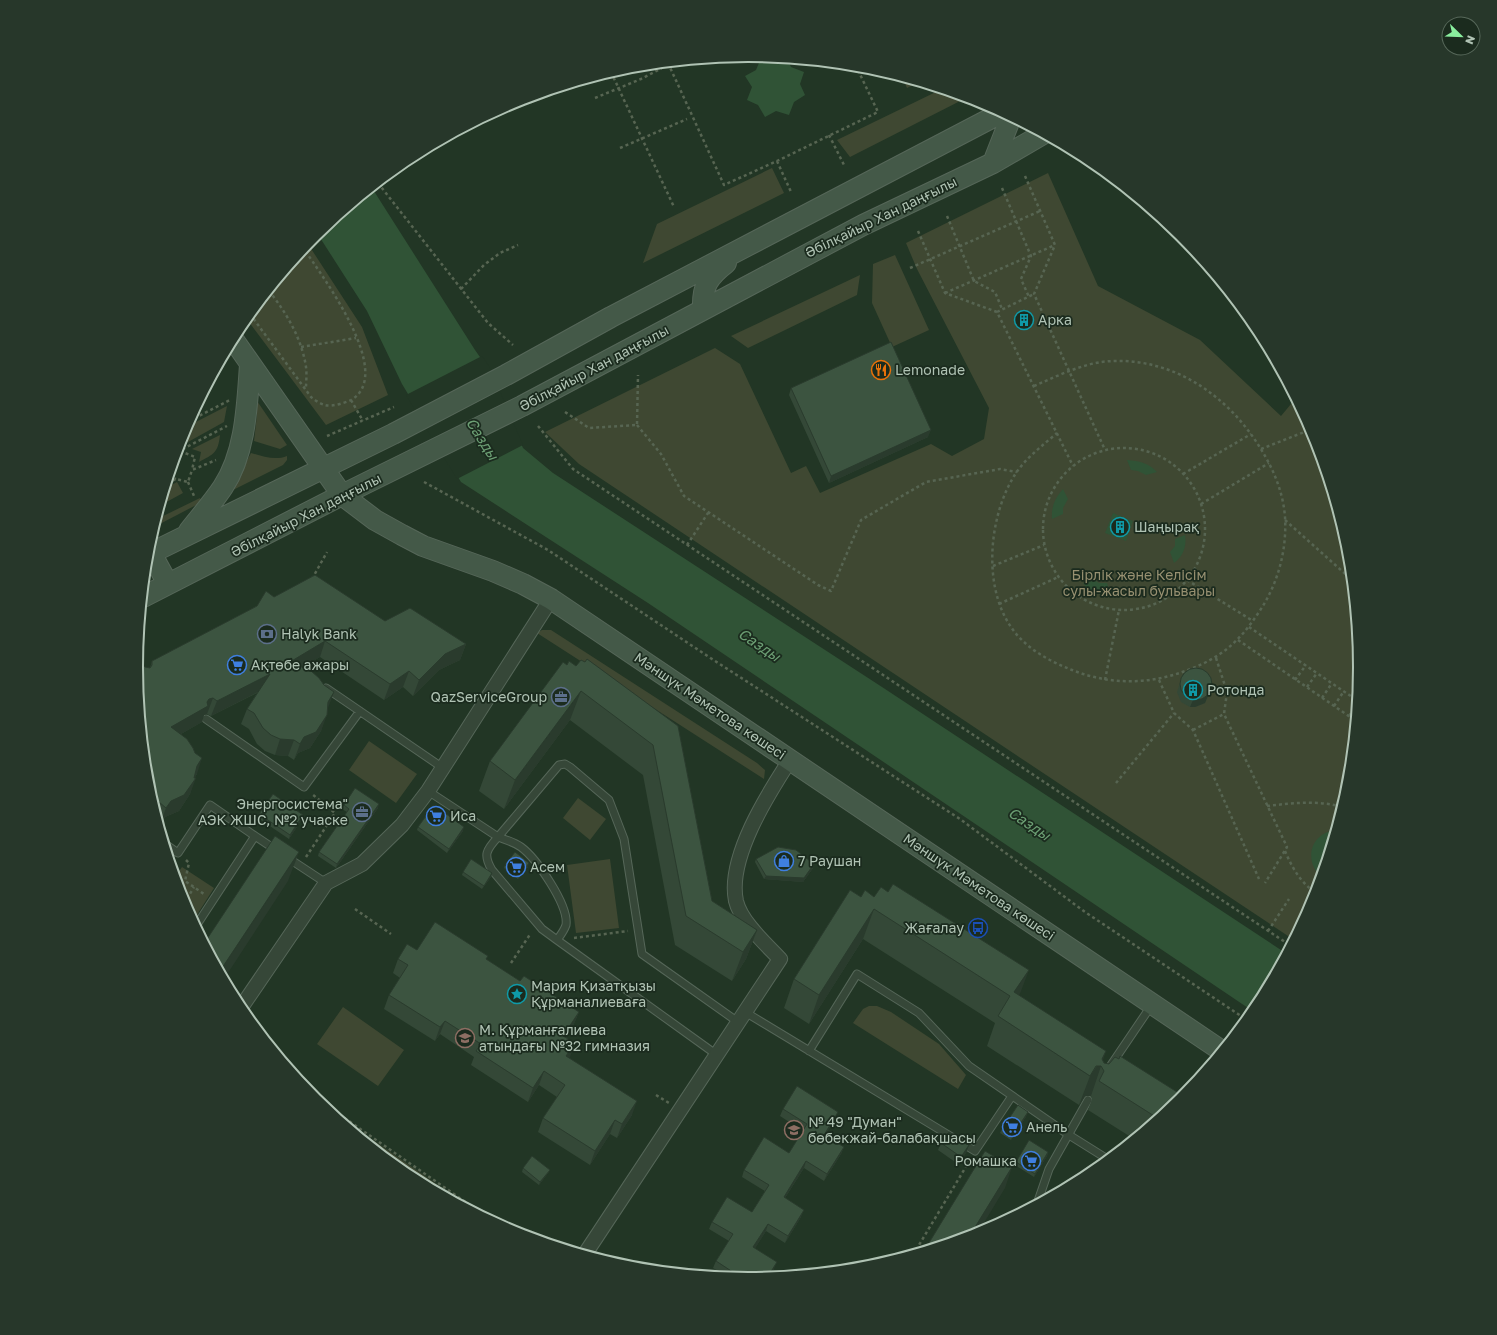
<svg xmlns="http://www.w3.org/2000/svg" width="1497" height="1335" viewBox="0 0 1497 1335" font-family="'Golos Text',sans-serif">
	<style>
		.green { fill: #3f4832 }
		.water { fill: #305336 }
		.pier { fill: #223625 }
		.lines { fill: none; stroke-linecap: round; stroke-linejoin: round }
		.lane-casing { stroke: #566759; stroke-width: 9 }
		.street-casing { stroke: #566759; stroke-width: 16 }
		.secondary-casing { stroke: #566759; stroke-width: 22 }
		.path { stroke: #576552; stroke-width: 2.5; stroke-dasharray: 3 3; stroke-linecap: butt }
		.lane { stroke: #364738; stroke-width: 7 }
		.street { stroke: #364738; stroke-width: 14 }
		.secondary { stroke: #445948; stroke-width: 20 }
		.wall { fill: #344837 }
		.shaded-wall { fill: #2a3b2d }
		.building { fill: #3c5440; stroke: #2a3b2d }
		.labels { text-anchor: middle; stroke-width: 3.5; stroke-linejoin: round; paint-order: stroke }
		.street-label { font-size: 14px; fill: #b0c3b4; stroke: #1b2b1e }
		.poi-label { font-size: 14px; fill: #b0c3b4; stroke: #1b2b1e; text-anchor: start }
		.park-label { font-size: 14px; fill: #979071; stroke: #1b2b1e }
		.water-label { font-size: 15px; font-style: italic; fill: #6c9f74; stroke: #1b2b1e }
		.rim { fill: none; stroke: #b0c3b4; stroke-width: 2 }
	</style>
	<rect width="100%" height="100%" fill="#223625"/>
	<path class="green" d="M902 77 919 82 907 88Z
		M942 89 968 97 850 157 837 140Z
		M772 168 784 193 643 263 657 224Z
		M1048 173 1098 286 1200 340 1281 416 1296 398 1314 433 1349 548 1361 668 1349 787 1314 902 1294 940 579 464 545 432 715 348 740 364 791 473 806 466 820 493 931 444 952 456 984 439 989 408 917 269 906 243Z
		M308 244 362 327 388 395 326 425 246 318Z
		M895 255 929 330 892 347 872 303 873 264Z
		M860 275 857 295 748 348 731 336Z
		M255 398 287 445 280 449 254 441 257 415Z
		M227 406 224 422 179 447 186 427Z
		M220 435C218 453 214 454 199 462L201 452 192 449Z
		M251 453C262 456 275 461 287 456V460L283 465 231 491Z
		M177 482 183 493 161 505 166 488Z
		M200 498 202 502 154 527 157 519Z
		M542 630H551L757 763 765 770 764 779 537 633Z
		M369 741 417 774 396 803 349 770Z
		M578 798 606 819 590 840 563 818Z
		M610 859 619 928 576 933 567 865Z
		M182 867 214 888 193 921 183 902 175 877Z
		M869 1006H877L891 1012 939 1044 966 1075 958 1089 853 1023 863 1009Z
		M343 1007 404 1050 378 1086 317 1044Z
		M315 1100 484 1217 408 1177Z"/>
	<path class="water" d="M761 58 773 62 780 58 787 59 791 67 804 72 800 84 805 95 794 102 789 115 776 111 765 117 758 105 747 100 752 87 745 76 756 70Z
		M372 188 475 350 487 367 523 448 553 473 882 687 1287 954 1254 1012 648 603 461 482 402 384 367 311 317 233Z
		M1127 460C1139 461 1149 463 1157 472L1146 475 1138 471 1131 470Z
		M1063 489 1068 499 1063 508V514L1052 519C1051 507 1055 498 1063 489Z
		M1113 513 1133 521 1126 541 1105 533Z
		M1185 535C1187 546 1183 557 1174 563L1170 552 1175 546V539Z
		M1093 579 1099 583H1107L1111 594C1100 596 1089 593 1083 583Z
		M1336 830 1322 878C1303 861 1310 833 1336 830Z"/>
	<path class="pier" d="M482 356 489 366 523 445 457 479 406 395Z"/>
	<g class="lines">
		<g class="lane-casing">
			<path id="lane" d="M326 688 443 768
				M206 719 304 787 360 711
				M428 791 498 837 559 765 565 764 570 767 609 800 624 839 642 954 738 1022
				M165 844 178 853 210 805 255 836
				M288 858 326 883
				M196 926 255 836 276 850
				M557 940C560 936 564 931 566 925 569 905 536 858 521 847 514 842 506 840 498 837 486 850 483 855 492 870L542 929 557 940 717 1055
				M745 1012 975 1151 1012 1096
				M809 1051 857 974 919 1013 969 1066 1069 1135 1109 1160
				M1111 1065 1151 1006
				M1037 1204 1049 1169 1088 1100"/>
		</g>
		<g class="street-casing">
			<path id="street" d="M240 1009 326 883 362 864 402 825 428 791 551 599
				M588 1256 585 1254 780 959C766 944 741 922 736 901 727 858 768 794 790 760"/>
		</g>
		<g class="secondary-casing">
			<path id="secondary" d="M993 163 1011 117
				M703 309C702 286 708 277 726 263
				M233 339 342 495 375 520 402 535 423 546 493 571 523 584 551 599 1222 1051
				M189 531C200 517 213 502 223 487 246 452 247 405 250 365
				M151 553 168 584
				M147 555 393 434 506 375 611 317 1003 112
				M143 597 342 495 522 406 863 225 993 163 1043 134"/>
		</g>
		<path class="path" d="M668 63 724 185 777 161 878 112 856 66
			M611 72 674 207
			M595 98 641 79 662 68
			M829 135 844 165
			M620 148 687 119
			M777 161 791 192
			M1025 176 1055 245 1034 294 1105 450
			M378 183 488 323 513 345
			M1002 188 1031 256 1021 279 1029 297
			M947 216 974 281 995 292 1002 309
			M918 231 945 293 997 312 1073 466
			M910 268 1040 211
			M461 289 484 265 500 253 518 245
			M269 291C286 312 302 339 306 367 307 374 306 382 306 389
			M945 293 1055 245
			M997 312 1034 294
			M250 314 311 397C315 400 320 404 325 405 331 407 345 403 351 400 396 374 322 276 304 249
			M301 347 356 338
			M1034 386C1055 377 1077 366 1101 362 1167 354 1225 392 1259 446 1273 468 1283 491 1285 517 1287 550 1278 584 1259 612 1239 642 1222 657 1188 670 1149 685 1110 685 1072 670 1049 661 1025 648 1011 627 982 585 989 514 1016 473 1027 457 1042 446 1057 433
			M351 400 363 421
			M565 412 589 428 637 425 638 375
			M189 421 230 400
			M637 425 661 454 684 496 818 585 831 591 861 520 926 482 1000 469 1017 472
			M538 426 573 469 1291 946
			M327 436 394 407
			M1043 529a81 81 0 1 1 162 0a81 81 0 1 1-162 0Z
			M1261 449 1312 429
			M177 451H179L227 426
			M180 451 195 457 192 470
			M1183 474 1251 434
			M169 477 176 479
			M188 482 194 496
			M424 482 548 550 715 661 960 819 1085 912 1247 1020
			M167 483 176 479 188 482 192 470 216 460
			M1201 504 1269 463
			M1285 520 1352 580
			M687 545 708 513
			M993 566 1044 545
			M312 579 327 552
			M1187 580 1253 621
			M999 604 1058 577
			M1249 627 1358 701
			M1238 640 1356 721
			M1216 658 1227 692 1224 714 1287 847 1265 883
			M1105 680 1119 610
			M1159 680 1174 713 1193 730 1259 879
			M1295 680 1306 665
			M1307 687 1317 673
			M1322 698 1332 683
			M1334 706 1344 691
			M1349 716 1358 703
			M1193 730 1224 714
			M1116 783 1174 713
			M1267 806C1293 803 1318 800 1343 807
			M1285 851C1292 868 1301 883 1317 894
			M306 857 335 813 312 794
			M186 860 189 863 185 881 204 894
			M184 904 194 887
			M355 909 391 934
			M1268 931 1289 899
			M574 938 628 931
			M511 963 531 933
			M310 1094 500 1226
			M656 1095 669 1103
			M913 1255 970 1160"/>
		<use href="#lane" class="lane"/>
		<use href="#street" class="street"/>
		<use href="#secondary" class="secondary"/>
	</g>
	<path class="wall" d="M791 388 928 437 829 483 789 395Z
		M274 597 385 621 466 644 460 660 439 670 413 696 403 687 384 700 320 657 302 667 328 708 327 710 321 731 310 748 298 753 294 760 288 756 275 755 265 751 257 744 249 729 241 724 247 709 257 693 211 716 207 714 204 715 202 722 181 734 197 774 195 777 190 794 179 811 165 817 160 824 159 822 148 787 145 667 150 668 152 661Z
		M567 665 576 666 678 726 712 901 757 930 746 959 732 981 675 945 643 775 570 720 504 809 479 791 490 761Z
		M1183 674 1209 694 1205 703 1195 707H1190L1181 702 1177 692Z
		M344 805 378 808 336 868 318 856 319 852 347 812 342 809Z
		M259 814 302 819 289 839 258 818Z
		M418 827 463 831 447 853 417 830Z
		M756 859 814 864 813 868 803 882 764 879 755 862Z
		M505 865 528 867 518 879 504 868Z
		M463 872 492 873 491 877 482 889 462 875Z
		M850 890 1019 996 1103 1061 1104 1063 1181 1101 1134 1139 1088 1110 1092 1099 1091 1096H1085L1079 1105 987 1046 995 1023 863 939 809 1024 784 1008 794 979Z
		M417 950 487 960 520 981 579 1012 573 1026 566 1038 575 1043 569 1058 632 1115 617 1138 610 1134 590 1165 538 1132 543 1118 557 1097 539 1085 528 1102 471 1065 474 1057 440 1034 435 1041 384 1009 389 995 400 978 393 973 398 959Z
		M783 1109 835 1119 825 1135 844 1147 841 1154 824 1181 804 1168 785 1198 801 1217 785 1243 766 1231 755 1248 774 1269 769 1278 748 1280 729 1278 713 1268 716 1261 729 1241 709 1229 712 1222 752 1212 765 1191 742 1177 744 1170 789 1153 803 1131 780 1116Z
		M1027 1115 1011 1140 1000 1133 1002 1129Z
		M941 1143 969 1145 966 1153 958 1164 938 1150Z
		M1048 1152 1047 1156 1034 1177 1015 1165 1016 1162Z
		M523 1168 550 1170 548 1173 539 1185 522 1172Z"/>
	<path class="shaded-wall" d="M931 430 928 437 829 483 831 476Z
		M325 641 320 657 284 678 290 662Z
		M466 644 460 660 439 670 413 696 419 680 445 654Z
		M409 671 403 687 384 700 390 684Z
		M270 674 264 689 211 716 217 701Z
		M1212 686 1205 703 1195 707H1190L1193 700Z
		M581 691 570 720 504 809 515 780Z
		M334 692 328 708 322 718 328 702Z
		M213 698 207 714 204 715 202 722 165 743 171 727 209 699Z
		M327 715 321 731 310 748 298 753 294 760 300 744 304 737Z
		M280 739 294 740 288 756 275 755Z
		M202 758 197 774 191 782 197 766Z
		M196 778 190 794 179 811 165 817 160 824 166 808 171 801Z
		M379 804 378 808 336 868 337 864Z
		M303 815 302 819 289 839 290 835Z
		M464 827 463 831 447 853 449 849Z
		M299 852 288 881 224 979 220 971Z
		M529 863 528 867 518 879 520 876Z
		M814 864 813 868 803 882 764 879 766 876Z
		M492 873 491 877 482 889 484 886Z
		M874 909 863 939 809 1024 819 995Z
		M757 930 746 959 732 981 743 952Z
		M1029 970 1018 999 1014 992Z
		M579 1012 573 1026 558 1050 563 1036Z
		M445 1021 440 1034 435 1041 440 1027Z
		M575 1043 570 1057 561 1070 566 1056Z
		M1106 1051 1091 1096H1085L1079 1105 1090 1076 1102 1059Z
		M544 1071 539 1085 528 1102 533 1088Z
		M637 1101 632 1115 617 1138 622 1124Z
		M838 1112 835 1119 821 1142 824 1135Z
		M1028 1112 1027 1115 1011 1140 1012 1136Z
		M615 1120 610 1134 590 1165 595 1151Z
		M969 1145 966 1153 958 1164 961 1157Z
		M844 1147 841 1154 824 1181 827 1174Z
		M1048 1152 1047 1156 1034 1177 1035 1174Z
		M806 1161 804 1168 781 1204 784 1197Z
		M1012 1167 1005 1188 976 1236 969 1237Z
		M550 1170 548 1173 539 1185 540 1182Z
		M804 1210 801 1217 785 1243 788 1236Z
		M768 1224 766 1231 751 1255 753 1247Z
		M777 1262 774 1269 769 1278H767Z"/>
	<path class="building" d="M891 342 931 430 831 476 791 388Z
		M315 575 385 621 410 608 466 644 445 654 419 680 409 671 390 684 325 641 290 662 311 671 319 678 324 685 334 692 328 702 327 715 316 732 304 737 300 744 294 740 280 739 271 735 263 728 254 713 247 709 270 674 217 701 213 698 209 699 207 702 208 706 171 727 187 739 193 748 195 753 202 758 197 766 194 778H196L184 795 171 801 166 808 159 802 152 801 148 787 143 735 145 733 143 734 136 667V663L138 660 145 667 150 668 152 665V661L257 606 266 591 274 597Z
		M587 659 678 726 712 901 757 930 743 952 686 916 653 745 581 691 515 780 490 761 563 662 567 665 569 661 576 666 581 660 585 662Z
		M1180 684a16 16 0 1 1 32 0a16 16 0 1 1-32 0Z
		M355 788 379 804 337 864 319 852 349 809 344 805Z
		M273 794 303 815 290 835 259 814Z
		M434 805 464 827 449 849 418 827Z
		M275 836 299 852 220 971 200 935 207 939Z
		M778 847 796 850 814 864 804 878 766 876 756 859Z
		M515 852 529 863 520 876 505 865Z
		M471 859 492 873 484 886 463 872Z
		M893 884 1029 970 1014 992 1106 1051 1102 1059 1104 1063 1109 1064 1115 1057 1119 1059 1120 1056 1185 1097 1181 1101 1159 1119 1099 1081 1104 1071 1101 1066H1096L1090 1076 998 1016 1010 996 874 909 819 995 794 979 850 890 861 897 865 890 874 897 881 887 888 892Z
		M435 922 488 956 486 959 520 981 524 976 579 1012 563 1036 575 1043 566 1056 637 1101 622 1124 615 1120 595 1151 543 1118 565 1085 544 1071 533 1088 476 1051 481 1044 445 1021 440 1027 389 995 408 965 398 959 407 944 417 950Z
		M797 1086 838 1112 824 1135 844 1147 827 1174 806 1161 784 1197 804 1210 788 1236 768 1224 753 1247 777 1262 767 1278 748 1280H745L716 1261 733 1234 712 1222 727 1197 752 1212 769 1185 744 1170 764 1137 789 1153 807 1124 783 1109Z
		M1018 1105 1028 1112 1012 1136 1002 1129Z
		M949 1132 969 1145 961 1157 941 1143Z
		M1029 1140 1048 1152 1035 1174 1016 1162Z
		M985 1151 1012 1167 969 1237 924 1251Z
		M532 1156 550 1170 540 1182 523 1168Z
		M400 1170 416 1181 408 1177Z"/>
	<defs>
		<g id="building-ring" transform="scale(1)"><circle r="9.5" fill="#1b2b1e" stroke="#0f9aa8" stroke-width="1.5"/><path d="M-4-6H4V6H1V3H-1V6H-4ZM-2.5-4.3h1.7v1.8h-1.7ZM.8-4.3h1.7v1.8H.8ZM-2.5-1h1.7V.8h-1.7ZM.8-1h1.7V.8H.8Z" fill="#0f9aa8"/></g>
		<g id="restaurant-ring" transform="scale(1)"><circle r="9.5" fill="#1b2b1e" stroke="#e8710a" stroke-width="1.5"/><path d="M-5-6h1v4h1v-4h1v4h1v-4h1v5L-1.5 .5V6h-2V.5L-5-1ZM5-6V6H3V1.5H1.5Q1.5-4 5-6Z" fill="#e8710a"/></g>
		<g id="bank-ring" transform="scale(1)"><circle r="9.5" fill="#1b2b1e" stroke="#5c6f8a" stroke-width="1.5"/><path d="M-6-4H6V4H-6ZM0-2.3a2.3 2.3 0 1 0 0 4.6a2.3 2.3 0 1 0 0-4.6Z" fill="#5c6f8a"/></g>
		<g id="supermarket-ring" transform="scale(1)"><circle r="9.5" fill="#1b2b1e" stroke="#3f7fe0" stroke-width="1.5"/><path d="M-6-5.5h2.5l.6 2H6L4.5 2H-2.5L-4.4-4H-6ZM-1.5 3.2a1.3 1.3 0 1 0 .1 0ZM3 3.2a1.3 1.3 0 1 0 .1 0Z" fill="#3f7fe0"/></g>
		<g id="office-ring" transform="scale(1)"><circle r="9.5" fill="#1b2b1e" stroke="#5c6f8a" stroke-width="1.5"/><path d="M-6-3h4V-5.5h4V-3h4V5H-6ZM-1-4.5V-3h2v-1.5ZM-6 0V1H6V0Z" fill="#5c6f8a"/></g>
		<g id="shop-ring" transform="scale(1)"><circle r="9.5" fill="#1b2b1e" stroke="#3f7fe0" stroke-width="1.5"/><path d="M-5-2.5h2.3a2.7 3.5 0 0 1 5.4 0H5L5.5 6h-11ZM-1.5-2.5h3a1.5 2.3 0 0 0-3 0Z" fill="#3f7fe0"/></g>
		<g id="bus-ring" transform="scale(1)"><circle r="9.5" fill="#1b2b1e" stroke="#1a4fb4" stroke-width="1.5"/><path d="M-5-6H5V4H4V6H2V4H-2V6H-4V4H-5ZM-3.5-4V0h7V-4ZM-3.5 1.2v1.5H-2V1.2ZM2 1.2v1.5H3.5V1.2Z" fill="#1a4fb4"/></g>
		<g id="sight-ring" transform="scale(1)"><circle r="9.5" fill="#1b2b1e" stroke="#0f9aa8" stroke-width="1.5"/><path d="M0-6L1.8-2.2L6-1.7L2.9 1.2L3.7 5.4L0 3.3L-3.7 5.4L-2.9 1.2L-6-1.7L-1.8-2.2Z" fill="#0f9aa8"/></g>
		<g id="school-ring" transform="scale(1)"><circle r="9.5" fill="#1b2b1e" stroke="#8d6e63" stroke-width="1.5"/><path d="M0-5L7-2L0 1L-7-2ZM-4 1L0 2.5L4 1V4Q0 6-4 4Z" fill="#8d6e63"/></g>
	</defs>
	<g fill-rule="evenodd">
		<use href="#building-ring" x="1024" y="320"/>
		<use href="#restaurant-ring" x="881" y="370"/>
		<use href="#building-ring" x="1120" y="527"/>
		<use href="#bank-ring" x="267" y="634"/>
		<use href="#supermarket-ring" x="237" y="665"/>
		<use href="#building-ring" x="1193" y="690"/>
		<use href="#office-ring" x="561" y="697"/>
		<use href="#office-ring" x="362" y="812"/>
		<use href="#supermarket-ring" x="436" y="816"/>
		<use href="#shop-ring" x="784" y="861"/>
		<use href="#supermarket-ring" x="516" y="867"/>
		<use href="#bus-ring" x="978" y="928"/>
		<use href="#sight-ring" x="517" y="994"/>
		<use href="#school-ring" x="465" y="1038"/>
		<use href="#supermarket-ring" x="1012" y="1127"/>
		<use href="#school-ring" x="794" y="1130"/>
		<use href="#supermarket-ring" x="1031" y="1161"/>
	</g>
	<g class="labels">
		<g class="street-label">
			<text transform="translate(881 217) rotate(-26)" y="5">Әбілқайыр Хан даңғылы</text>
			<text transform="translate(594 368) rotate(-28)" y="5">Әбілқайыр Хан даңғылы</text>
			<text transform="translate(306 515) rotate(-27)" y="5">Әбілқайыр Хан даңғылы</text>
			<text transform="translate(710 706) rotate(34)" y="5">Мәншүк Мәметова көшесі</text>
			<text transform="translate(979 887) rotate(34)" y="5">Мәншүк Мәметова көшесі</text>
		</g>
		<g class="poi-label">
			<text x="1038" y="325">Арка</text>
			<text x="895" y="375">Lemonade</text>
			<text x="1134" y="532">Шаңырақ</text>
			<text x="281" y="639">Halyk Bank</text>
			<text x="251" y="670">Ақтөбе ажары</text>
			<text x="1207" y="695">Ротонда</text>
			<text x="547" y="702" text-anchor="end">QazServiceGroup</text>
			<text x="348" y="809" text-anchor="end">Энергосистема"<tspan x="348" dy="16">АЭК ЖШС, №2 учаске</tspan></text>
			<text x="450" y="821">Иса</text>
			<text x="798" y="866">7 Раушан</text>
			<text x="530" y="872">Асем</text>
			<text x="964" y="933" text-anchor="end">Жағалау</text>
			<text x="531" y="991">Мария Қизатқызы<tspan x="531" dy="16">Құрманалиеваға</tspan></text>
			<text x="479" y="1035">М. Құрманғалиева<tspan x="479" dy="16">атындағы №32 гимназия</tspan></text>
			<text x="808" y="1127">№ 49 "Думан"<tspan x="808" dy="16">бөбекжай-балабақшасы</tspan></text>
			<text x="1026" y="1132">Анель</text>
			<text x="1017" y="1166" text-anchor="end">Ромашка</text>
		</g>
		<g class="park-label">
			<text x="1139" y="580">Бірлік және Келісім<tspan x="1139" dy="16">сулы-жасыл бульвары</tspan></text>
		</g>
		<g class="water-label">
			<text transform="translate(482 439) rotate(58)" y="5">Сазды</text>
			<text transform="translate(759 645) rotate(34)" y="5">Сазды</text>
			<text transform="translate(1029 824) rotate(34)" y="5">Сазды</text>
		</g>
	</g>
	<path d="M0 0H1497V1335H0ZM143 667a605 605 0 1 1 1210 0a605 605 0 1 1-1210 0Z" fill="#27372a" fill-rule="evenodd"/>
	<path class="rim" d="M143 667a605 605 0 1 1 1210 0a605 605 0 1 1-1210 0Z"/>
	<g transform="translate(1461 36) rotate(113)"><circle r="19" fill="#1b2b1e" stroke="#57685a"/>
	<path d="M0-3L7 15L0 10L-7 15Z" fill="#8aee9e"/>
	<text y="-6" font-size="11" font-weight="bold" text-anchor="middle" fill="#b0c3b4">N</text>
	</g>
</svg>
